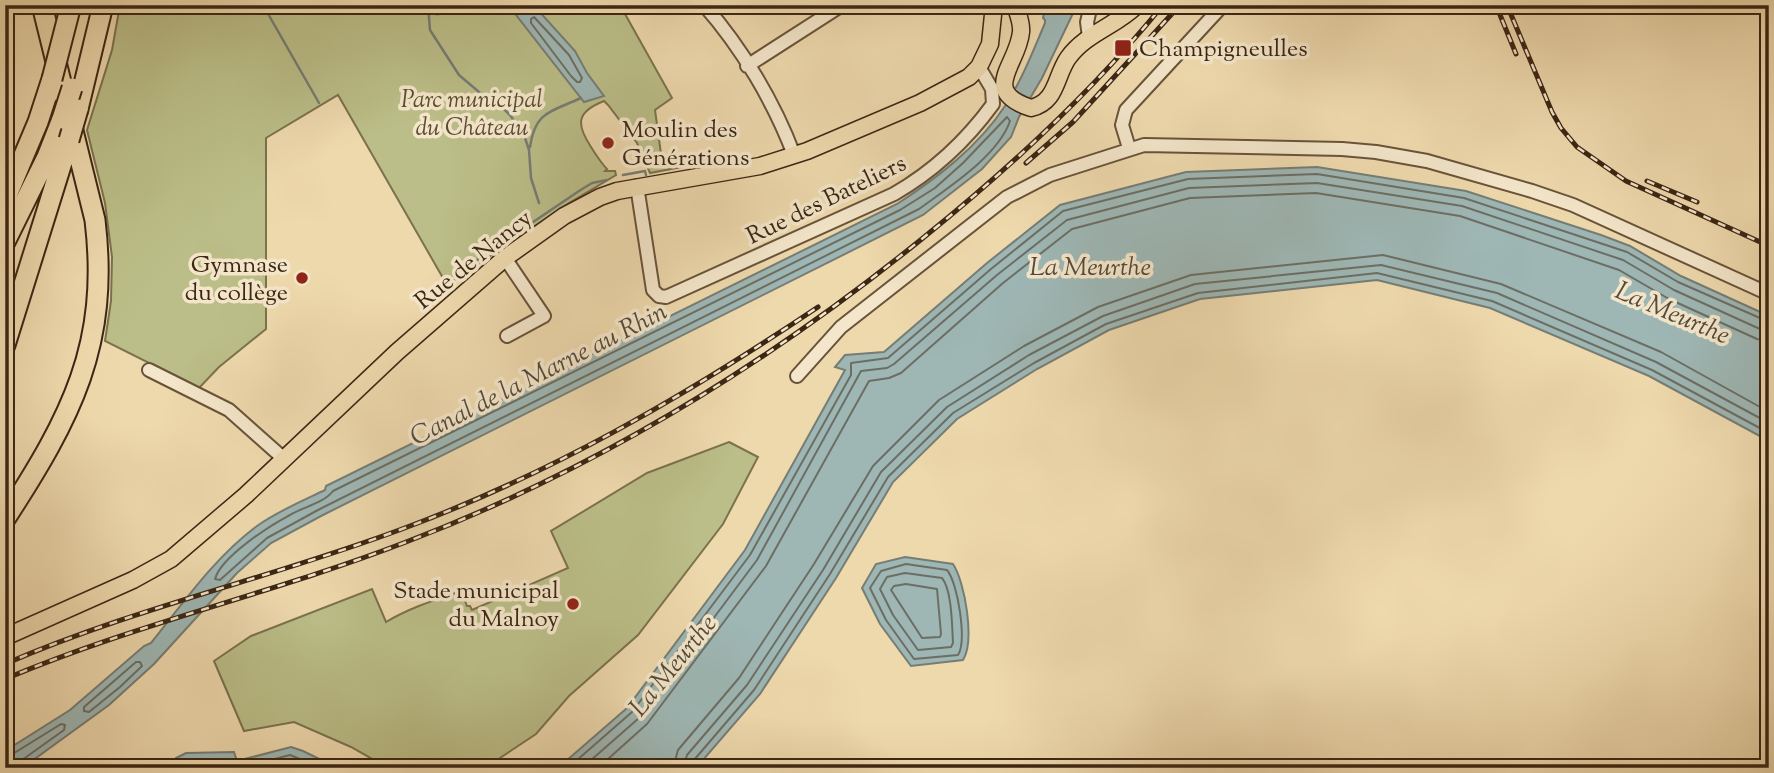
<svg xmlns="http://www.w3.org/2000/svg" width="1774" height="773" viewBox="0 0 1774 773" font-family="'Sorts Mill Goudy',serif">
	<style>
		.green { fill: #bbbe88; stroke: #7b724e; stroke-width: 2 }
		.water { fill: #9eb7b5; stroke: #767d75; stroke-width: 2 }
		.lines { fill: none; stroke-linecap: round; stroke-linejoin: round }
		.shore { stroke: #6c6e64; stroke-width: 2 }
		.stream { stroke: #767d75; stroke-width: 2.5 }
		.minor-casing { stroke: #68533a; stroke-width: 16 }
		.major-casing { stroke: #3b2614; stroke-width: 19 }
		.highway-casing { stroke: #3b2614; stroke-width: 23 }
		.minor { stroke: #f4e6ca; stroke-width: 12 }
		.major { stroke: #eed9ad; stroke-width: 16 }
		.highway { stroke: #eed9ad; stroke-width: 19 }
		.rail-casing { stroke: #3b2614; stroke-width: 5 }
		.rail { stroke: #f4e6ca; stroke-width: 2.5; stroke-dasharray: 8; stroke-linecap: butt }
		.highway-bridge-casing { stroke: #3b2614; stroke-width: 23; stroke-linecap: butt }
		.highway-bridge { stroke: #eed9ad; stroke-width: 19 }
		.poi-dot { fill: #8f2418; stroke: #f4e6ca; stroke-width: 2.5 }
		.labels { text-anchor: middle; stroke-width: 7; stroke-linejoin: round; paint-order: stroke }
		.poi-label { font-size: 24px; fill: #3b2614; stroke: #f4e6ca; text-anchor: start }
		.park-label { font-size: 24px; font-style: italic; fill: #5b4c31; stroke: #f4e6ca }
		.street-label { font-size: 24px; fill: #3b2614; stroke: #f4e6ca }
		.water-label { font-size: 26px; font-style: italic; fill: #544a3c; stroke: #f4e6ca }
	</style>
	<rect width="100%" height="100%" fill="#eed9ad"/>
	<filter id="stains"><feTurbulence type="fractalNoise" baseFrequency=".00286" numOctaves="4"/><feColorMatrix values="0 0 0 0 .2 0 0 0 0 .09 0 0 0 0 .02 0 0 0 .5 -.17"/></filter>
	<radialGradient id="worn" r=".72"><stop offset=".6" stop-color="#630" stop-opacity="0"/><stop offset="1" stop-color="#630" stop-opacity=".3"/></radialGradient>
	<path class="green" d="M120 5H620L672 98 655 110 661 154 682 167 650 173 637 143 608 105 604 101C576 112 576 124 591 147 596 155 601 163 607 169L605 171H615L616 175 569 203 447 285 338 95 266 138V329L219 367 199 388 105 341 111 301 112 257 105 203 87 130 112 50Z
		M729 442 758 457 723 524 638 635 569 696 536 734 485 768H388L351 747 294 722 244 731 214 661 251 636 372 589 386 622C409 608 435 600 461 591L467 606H470L472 610 568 568 551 531 647 473Z"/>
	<path class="water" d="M414 5H458C443 18 430 17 414 5Z
		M501 5H531L537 9 575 51 587 73 604 96 584 102 516 15Z
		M1046 5H1077L1042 78 1019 117 1011 137 982 169 923 215 321 516 271 543 237 573 154 664 109 705 25 766 5 768V751L70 710 144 646 151 643C184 602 215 557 257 526 278 511 302 501 325 490L326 486 897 204C937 178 978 147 1005 106 1022 80 1033 51 1045 23V20L1043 18Z
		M1317 167 1466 191 1601 235 1630 246 1681 276 1769 316V441L1649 376 1490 308 1377 280 1200 299 1109 330 1037 369 957 419 893 482 836 578 760 694 696 768H558L627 708 745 550 845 370 835 367 845 355 884 352 987 263 1060 205 1186 172Z
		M905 557 953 564C965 582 975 641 963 660L911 666 880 624 862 588 876 564Z
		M291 747 303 751 338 768H155L175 763 176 758 186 753 234 752 237 761Z"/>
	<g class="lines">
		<path class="shore" d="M534 17 569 55 582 78 580 82H577L571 76 531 23V19Z
			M1007 117 1010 121C998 156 949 187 919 209L318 510 267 538 220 580 215 579C221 557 269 526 290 515 303 507 324 503 333 491L900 210 935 188 963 163Z
			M906 564 947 570C958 583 967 641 958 655L914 659 886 620 870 588 881 571Z
			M905 573 942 578C952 590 952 626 953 643L951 647 918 650 893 615 880 589 887 577Z
			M906 584 937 589 941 634 940 637 922 638 891 590 894 586Z
			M136 662H140L142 666 120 687 89 712 84 711V707Z
			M5 756 11 755 61 724 65 725 64 730 22 760 19 768
			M180 768 183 762 187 760 226 759 233 767 239 768 290 755 322 768
			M568 768 632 712 750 555 851 375V363L888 358 991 269 1063 211 1188 179 1317 174 1464 198 1627 252 1678 282 1769 322
			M582 768 639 718 757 560 861 371 887 368 894 364 997 275 1067 220 1189 188 1317 183 1462 206 1623 260 1674 290 1760 329 1769 331
			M598 768 647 724 766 566 869 381 889 378 901 373 1003 283 1072 229 1190 198 1316 193 1460 216 1619 270 1669 299 1757 339 1769 341
			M673 768 678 750 739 678 814 564 873 466 939 400 1024 346 1098 307 1191 275 1383 255 1501 284 1661 352 1769 412
			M683 768 687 755 747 685 823 570 881 472 947 407 1029 355 1103 316 1195 284 1381 265 1497 293 1656 362 1769 423
			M692 768 694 760 754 690 830 574 888 477 953 413 1034 363 1106 324 1198 293 1377 273 1492 301 1652 370 1769 433"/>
		<path class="stream" d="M263 5 319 103
			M428 5 430 30 459 75 479 92 500 105 510 115 524 135 529 150 531 178 539 203
			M530 147C535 111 551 112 581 98
			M623 175 645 171 646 175
			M446 281 579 191 592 183 607 180"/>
		<g class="minor-casing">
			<path id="minor" d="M704 5C742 48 774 102 794 155
				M1089 37 1087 22 1091 5
				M747 66 842 5
				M1129 148 1122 125 1126 110 1223 5
				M637 186 653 290 659 296 666 297 894 194C934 171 966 141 993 104L992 89 979 67
				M505 258 544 316 507 336
				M149 370 229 410 283 458
				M797 376 841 327 1007 197 1050 175 1144 145 1342 149 1376 152 1427 161 1532 191 1573 205 1769 294"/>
		</g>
		<g class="major-casing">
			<path id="major" d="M1015 5C1018 14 1022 23 1021 32 1018 65 979 91 1031 108 1057 102 1055 77 1068 58 1086 33 1116 26 1137 5
				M5 637 133 580 171 559 246 495 397 352 505 258 564 216 600 197 617 191 760 166 807 151 920 103 969 77 979 67 990 44 994 5"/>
		</g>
		<g class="highway-casing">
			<path id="highway" d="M78 109 103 5
				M5 200 38 122 52 79
				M5 242 47 157 62 119
				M5 345 69 140
				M5 519C71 417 110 345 95 220L42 5"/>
		</g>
		<use href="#minor" class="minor"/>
		<use href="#major" class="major"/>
		<use href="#highway" class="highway"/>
		<g class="rail-casing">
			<path id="rail" d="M1496 5 1516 54
				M1507 5 1552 112 1561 128 1577 147 1626 181 1769 246
				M1026 163 1073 122 1180 5
				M1647 181 1697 202
				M5 664C134 608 271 578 402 529 551 474 687 395 818 307
				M5 679C135 624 274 593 406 542 595 470 766 365 923 238 1010 168 1092 92 1163 5"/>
		</g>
		<use href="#rail" class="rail"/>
		<g class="highway-bridge-casing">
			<path id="highway-bridge" d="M52 79 71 5
				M62 119 72 88
				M69 140 78 109"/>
		</g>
		<use href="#highway-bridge" class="highway-bridge"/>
	</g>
	<g class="poi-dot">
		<rect x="1114" y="39" width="18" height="18" rx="3.5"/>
		<circle cx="608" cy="143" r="7"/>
		<circle cx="302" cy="278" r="7"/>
		<circle cx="573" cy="604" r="7"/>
	</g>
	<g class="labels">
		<g class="poi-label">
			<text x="1139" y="56">Champigneulles</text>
			<text x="622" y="137">Moulin des<tspan x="622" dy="28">Générations</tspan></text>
			<text x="288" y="272" text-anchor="end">Gymnase<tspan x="288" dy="28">du collège</tspan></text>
			<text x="559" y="598" text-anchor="end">Stade municipal<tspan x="559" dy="28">du Malnoy</tspan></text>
		</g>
		<g class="park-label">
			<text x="472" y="107">Parc municipal<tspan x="472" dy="28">du Château</tspan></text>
		</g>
		<g class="street-label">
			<text transform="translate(826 199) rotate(-26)" y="8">Rue des Bateliers</text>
			<text transform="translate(473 259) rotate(-39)" y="8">Rue de Nancy</text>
		</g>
		<g class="water-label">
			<text x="1090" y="275">La Meurthe</text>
			<text transform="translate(1673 312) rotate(23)" y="9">La Meurthe</text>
			<text transform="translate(538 373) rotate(-27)" y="9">Canal de la Marne au Rhin</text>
			<text transform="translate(672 665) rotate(-51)" y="9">La Meurthe</text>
		</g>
	</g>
	<rect width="1774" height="773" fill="none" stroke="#eed9ad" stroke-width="28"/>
	<rect x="7" y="7" width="1760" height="759" fill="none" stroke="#3b2614" stroke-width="3.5"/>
	<rect x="14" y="14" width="1746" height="745" fill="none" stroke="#3b2614" stroke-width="2"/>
	<rect width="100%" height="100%" filter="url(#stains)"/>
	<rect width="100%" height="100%" fill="url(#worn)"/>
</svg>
